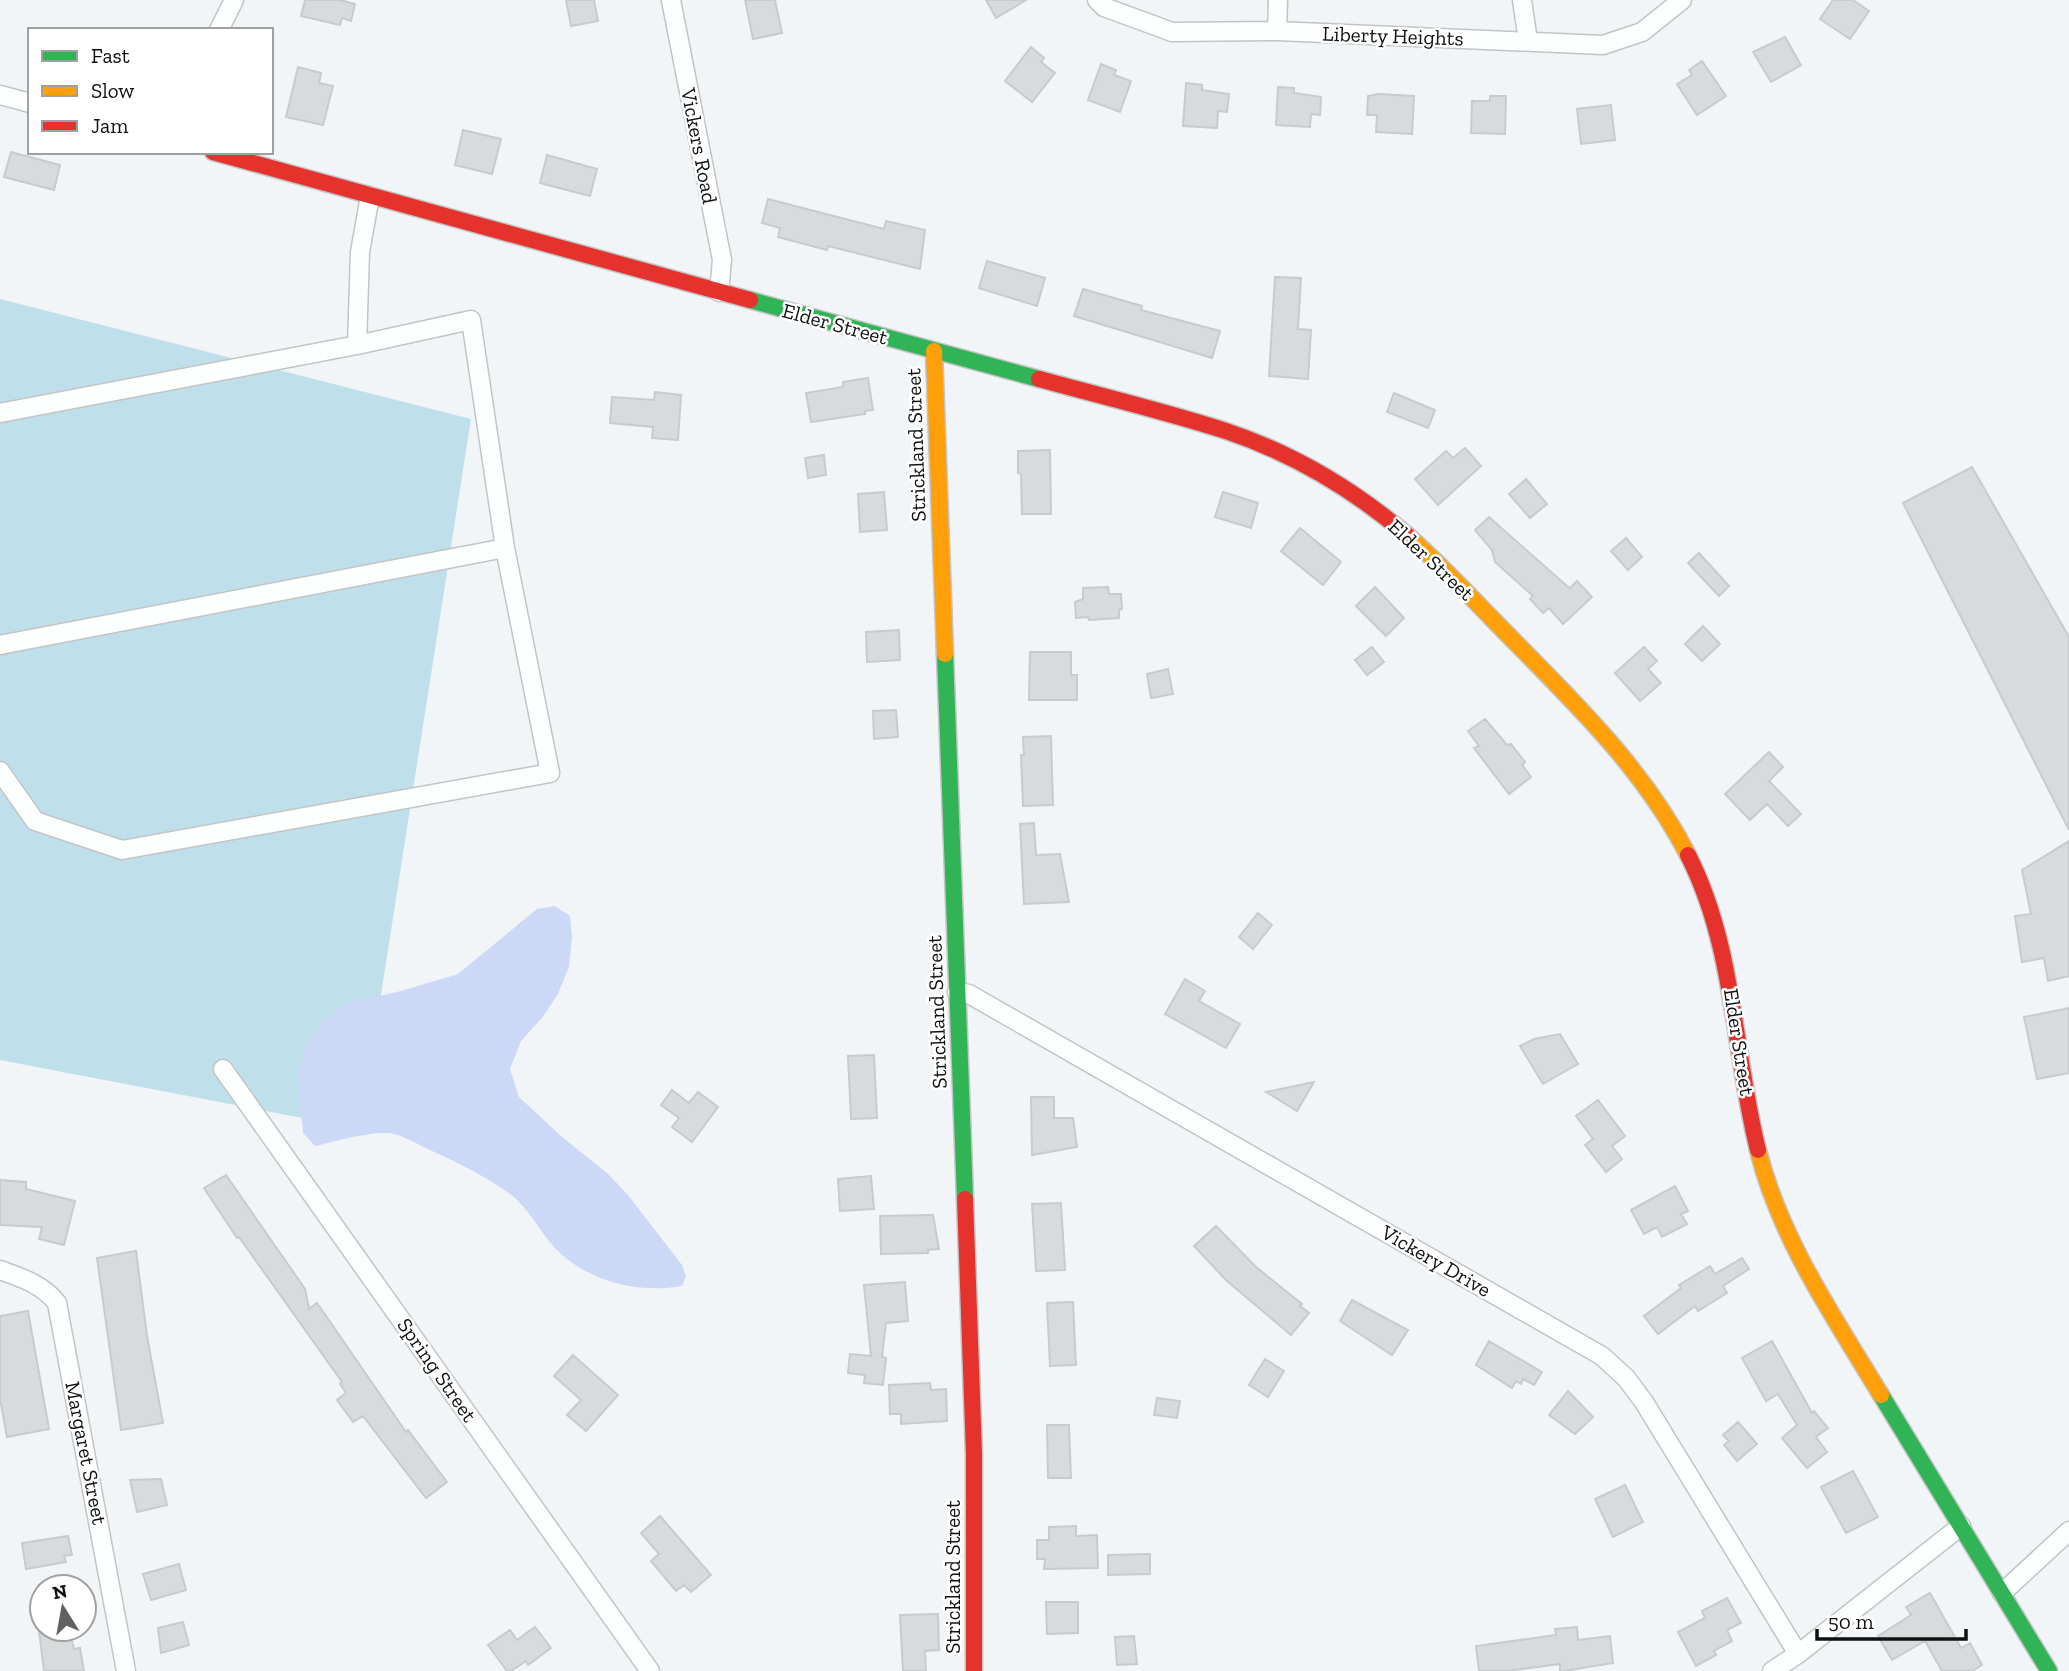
<svg xmlns="http://www.w3.org/2000/svg" width="2069" height="1671" viewBox="0 0 2069 1671" font-family="'Zilla Slab',serif">
	<style>
		.green { fill: #bfdfeb }
		.water { fill: #ccd9f6 }
		.building { fill: #d8dbdc; stroke: #c8cbcc; stroke-width: 2 }
		.lines { fill: none; stroke-linecap: round; stroke-linejoin: round }
		.street-casing { stroke: #c2c4c5; stroke-width: 21 }
		.fast-casing { stroke: #c2c4c5; stroke-width: 19 }
		.slow-casing { stroke: #c2c4c5; stroke-width: 19 }
		.jam-casing { stroke: #c2c4c5; stroke-width: 19 }
		.street { stroke: #fdfefe; stroke-width: 18 }
		.fast { stroke: #30b455; stroke-width: 16 }
		.slow { stroke: #ff9f0a; stroke-width: 16 }
		.jam { stroke: #e5322d; stroke-width: 16 }
		.labels { text-anchor: middle; stroke-width: 5; stroke-linejoin: round; paint-order: stroke }
		.street-label { font-size: 21px; fill: #101212; stroke: #fff }
	</style>
	<rect width="100%" height="100%" fill="#f2f5f7"/>
	<path class="green" d="M0 299 471 419 360 1129 0 1060Z"/>
	<path class="water" d="M555 906 570 916 572 937 569 967 558 994 542 1018 521 1041 510 1069 519 1097 561 1136 607 1173 628 1195 682 1265 686 1276 682 1286C638 1294 586 1281 555 1248 542 1234 533 1216 519 1202 503 1185 455 1161 432 1151 420 1146 402 1134 388 1133 367 1132 336 1141 315 1146L303 1133 298 1075 305 1048 322 1023 344 1004 401 991 458 974 537 909Z"/>
	<path class="building" d="M305 0H340L355 4 351 21 342 18 340 25 301 16Z
		M566 0H594L598 21 571 26Z
		M745 0H775L782 33 753 39Z
		M986 0H1026L996 18Z
		M1833 0H1853L1869 11 1850 39 1820 19Z
		M1785 37 1801 65 1771 82 1753 52Z
		M1031 47 1044 58 1041 62 1055 73 1032 102 1005 81Z
		M1702 61 1726 96 1697 115 1677 84 1692 75 1689 70Z
		M1101 64 1116 70 1114 75 1131 81 1120 112 1088 100Z
		M298 67 321 73 319 83 333 86 323 125 286 117Z
		M1186 83 1202 85V90L1229 94 1227 112 1218 111 1217 128 1183 126Z
		M1278 87 1294 88V93L1321 97 1320 115 1311 114 1310 127 1276 125Z
		M1378 94 1414 96 1412 134 1376 132 1377 115H1367L1368 96Z
		M1490 96H1506L1505 134 1471 133 1472 101H1490Z
		M1611 105 1615 140 1581 144 1577 109Z
		M463 130 501 139 492 174 455 165Z
		M11 152 60 165 54 190 4 177Z
		M547 155 597 169 590 196 540 183Z
		M768 199 884 229 886 221 925 230 920 269 828 246 827 250 778 237 780 228 762 223Z
		M987 261 1045 278 1037 306 979 288Z
		M1275 277 1301 278 1298 329 1311 330 1308 379 1269 376Z
		M1083 289 1142 306 1141 310 1220 331 1212 358 1074 316Z
		M868 378 873 410 865 411V414L811 422 806 393 843 387V382Z
		M655 392 681 395 678 440 652 438 653 427 610 423 612 397 654 400Z
		M1394 393 1435 410 1428 428 1387 412Z
		M1465 448 1481 466 1438 505 1415 479 1446 451 1453 458Z
		M1050 450 1051 514H1022L1021 474 1018 473V451Z
		M824 455 826 475 808 478 805 458Z
		M1972 467 2069 637V830L1903 503Z
		M1526 479 1547 504 1530 518 1509 494Z
		M884 492 887 530 860 532 858 494Z
		M1223 492 1258 503 1251 528 1215 517Z
		M1489 517 1567 586 1570 588 1577 581 1592 597 1563 624 1549 608 1543 613 1530 599 1533 596 1495 562 1492 550 1475 530Z
		M1300 528 1341 562 1323 585 1281 551Z
		M1626 538 1642 557 1628 570 1611 551Z
		M1699 553 1729 586 1719 596 1688 563Z
		M1108 587 1109 594H1121L1122 609 1119 610V618L1089 620 1088 617 1076 618 1075 602 1083 599V588Z
		M1375 587 1404 618 1386 636 1356 606Z
		M1703 626 1720 644 1702 661 1685 644Z
		M899 630 900 660 867 662 866 632Z
		M1372 647 1384 662 1367 675 1355 660Z
		M1644 647 1657 661 1648 669 1661 683 1640 701 1615 673Z
		M1030 652H1071V675H1077V700H1029Z
		M1168 669 1173 694 1151 698 1147 674Z
		M896 710 898 737 874 739 873 711Z
		M1485 719 1507 745 1511 744 1525 762 1522 765 1531 777 1509 794 1474 748 1479 746 1468 731Z
		M1051 736 1053 805 1023 806 1021 755H1024L1023 737Z
		M1769 752 1783 767 1769 781 1801 814 1788 826 1767 804 1750 820 1725 794Z
		M1034 823 1036 855 1060 854 1069 902 1024 904 1020 824Z
		M2069 841V976L2048 981 2044 958 2022 962 2015 916 2031 914 2022 870Z
		M1258 913 1272 925 1253 949 1239 937Z
		M1185 979 1205 991 1199 1001 1240 1024 1226 1048 1165 1014Z
		M2069 1008V1073L2037 1079 2024 1017Z
		M1560 1034 1578 1064 1543 1084 1520 1046 1534 1039Z
		M874 1055 877 1118 851 1119 848 1056Z
		M1314 1082 1297 1111 1266 1092Z
		M672 1090 689 1103 698 1092 718 1107 692 1142 672 1127 679 1118 661 1105Z
		M1031 1097H1054V1118H1073L1077 1147 1032 1155Z
		M1598 1100 1625 1136 1612 1146 1622 1159 1606 1172 1585 1145 1593 1139 1576 1116Z
		M226 1175 305 1289 309 1309 317 1303 406 1432 408 1430 447 1482 426 1498 363 1416 353 1422 337 1400 346 1393 340 1384 342 1382 239 1237 237 1238 204 1188Z
		M871 1176 874 1209 840 1211 838 1179Z
		M0 1180 26 1182V1189L75 1201 64 1245 39 1239 42 1227 0 1225Z
		M1675 1186 1688 1211 1681 1214 1687 1224 1662 1237 1657 1227 1644 1234 1631 1210Z
		M1061 1203 1065 1270 1036 1271 1032 1204Z
		M933 1215 939 1249 928 1250V1253L881 1254 880 1216Z
		M1216 1226 1256 1267 1302 1304 1300 1306 1309 1313 1291 1335 1227 1281 1194 1246Z
		M136 1251 147 1336 163 1423 121 1430 97 1258Z
		M1742 1258 1749 1269 1723 1286 1727 1293 1698 1311 1695 1306 1658 1334 1644 1316 1681 1288 1679 1285 1710 1266 1715 1274Z
		M905 1282 908 1321 886 1323 882 1357 886 1358 883 1385 864 1383 865 1375 848 1373 850 1354 871 1356 864 1285Z
		M1352 1300 1408 1330 1392 1355 1340 1321Z
		M1073 1302 1076 1365 1050 1366 1047 1303Z
		M28 1311 49 1429 7 1437 0 1399V1316Z
		M1489 1341 1542 1372 1534 1385 1523 1379 1521 1384 1516 1381 1512 1388 1476 1365Z
		M1772 1341 1812 1413 1814 1411 1828 1428 1816 1437 1827 1452 1807 1468 1782 1438 1797 1425 1778 1394 1766 1401 1742 1358Z
		M573 1355 618 1395 586 1431 567 1415 581 1400 554 1376Z
		M1265 1359 1284 1371 1268 1397 1249 1385Z
		M930 1383 931 1390 946 1389 947 1421 901 1424V1414H890L889 1385Z
		M1568 1391 1593 1417 1575 1434 1549 1415Z
		M1157 1398 1180 1401 1177 1418 1154 1415Z
		M1738 1422 1757 1444 1737 1461 1724 1445 1729 1441 1723 1435Z
		M1047 1425H1069L1071 1478H1048Z
		M1853 1471 1878 1517 1846 1533 1821 1487Z
		M161 1479 167 1505 137 1512 130 1480Z
		M1625 1485 1643 1522 1613 1537 1595 1499Z
		M660 1516 711 1575 691 1592 684 1585 676 1591 651 1561 659 1554 641 1533Z
		M1076 1526V1536L1097 1535 1098 1568 1044 1569 1045 1559H1037V1540H1049V1527Z
		M68 1536 72 1555 64 1556 66 1562 26 1569 22 1543Z
		M1150 1554V1574L1108 1575V1555Z
		M179 1564 186 1590 151 1600 143 1574Z
		M1930 1593 1961 1648 1970 1643 1982 1665 1972 1671H1942L1925 1641 1892 1660 1878 1636 1911 1615 1906 1607Z
		M1727 1598 1741 1623 1727 1630 1732 1641 1714 1651 1716 1655 1696 1666 1678 1632 1705 1618 1702 1611Z
		M1046 1602H1078V1633L1047 1634Z
		M938 1614 939 1650 925 1651 926 1671H903L900 1615Z
		M183 1622 189 1645 161 1653 158 1628Z
		M535 1627 551 1648 528 1665 526 1661 511 1671H507L488 1645 510 1630 517 1640Z
		M1577 1627 1578 1640 1610 1636 1613 1663 1564 1671H1560V1664L1506 1671H1479L1476 1646 1556 1635 1555 1629Z
		M56 1629H69L74 1649 80 1648 84 1671H44L39 1631Z
		M1134 1636 1137 1664 1117 1665 1115 1637Z"/>
	<g class="lines">
		<g class="street-casing">
			<path id="street" d="M671 0 722 260 719 292
				M1097 0 1104 7 1172 32 1277 31 1603 45 1642 32 1682 0
				M1522 0 1528 41
				M219 30 234 0
				M1277 31 1278 0
				M0 95 30 103
				M357 345 360 252 370 196
				M0 413 357 345 471 320 505 548 0 645
				M0 771 35 821 122 850 550 773 505 548
				M957 992 969 994 1602 1356 1626 1378 1644 1402 1798 1654
				M223 1069 650 1671
				M0 1270C22 1278 42 1284 57 1303L126 1671
				M2002 1593 2069 1531
				M1772 1671 1798 1654 1961 1526"/>
		</g>
		<g class="fast-casing">
			<path id="fast" d="M750 300 1039 379
				M945 654 965 1199
				M1881 1395 2049 1671"/>
		</g>
		<g class="slow-casing">
			<path id="slow" d="M934 351 945 654
				M1407 535C1444 567 1478 605 1513 640 1578 706 1645 771 1688 855
				M1758 1150C1780 1239 1834 1317 1881 1395"/>
		</g>
		<g class="jam-casing">
			<path id="jam" d="M213 152 750 300
				M1039 379C1101 396 1164 411 1226 431 1292 453 1353 489 1407 535
				M1688 855C1735 947 1733 1051 1758 1150
				M965 1199 974 1454V1671"/>
		</g>
		<use href="#street" class="street"/>
		<use href="#fast" class="fast"/>
		<use href="#slow" class="slow"/>
		<use href="#jam" class="jam"/>
	</g>
	<g class="labels">
		<g class="street-label">
			<text transform="translate(1393 36) rotate(2)" y="7">Liberty Heights</text>
			<text transform="translate(699 146) rotate(79)" y="7">Vickers Road</text>
			<text transform="translate(835 324) rotate(15)" y="7">Elder Street</text>
			<text transform="translate(916 445) rotate(-92)" y="7">Strickland Street</text>
			<text transform="translate(1431 560) rotate(43)" y="7">Elder Street</text>
			<text transform="translate(937 1012) rotate(-92)" y="7">Strickland Street</text>
			<text transform="translate(1739 1042) rotate(81)" y="7">Elder Street</text>
			<text transform="translate(1436 1261) rotate(30)" y="7">Vickery Drive</text>
			<text transform="translate(437 1370) rotate(55)" y="7">Spring Street</text>
			<text transform="translate(86 1453) rotate(79)" y="7">Margaret Street</text>
			<text transform="translate(953 1577) rotate(-90)" y="7">Strickland Street</text>
		</g>
	</g>
	<rect x="28" y="28" width="245" height="126" fill="#ffffff" stroke="#9fa0a0" stroke-width="2"/>
	<rect x="42" y="51" width="35" height="10" fill="#30b455" stroke="#9fa0a0" stroke-width="2"/>
	<text x="91" y="63" font-size="21" fill="#101212">Fast</text>
	<rect x="42" y="86" width="35" height="10" fill="#ff9f0a" stroke="#9fa0a0" stroke-width="2"/>
	<text x="91" y="98" font-size="21" fill="#101212">Slow</text>
	<rect x="42" y="121" width="35" height="10" fill="#e5322d" stroke="#9fa0a0" stroke-width="2"/>
	<text x="91" y="133" font-size="21" fill="#101212">Jam</text>
	<g transform="translate(63 1608) rotate(349)"><circle r="33" fill="#ffffff" stroke="#9fa0a0" stroke-width="2"/>
	<path d="M0-5L12 26L0 18L-12 26Z" fill="#5f6162"/>
	<text y="-10" font-size="19" font-weight="bold" text-anchor="middle" fill="#101212">N</text>
	</g>
	<path d="M1817 1629v10h149v-10" fill="none" stroke="#101212" stroke-width="3.5"/>
	<text x="1828" y="1629" font-size="21" fill="#101212" stroke="#ffffff" stroke-width="5" paint-order="stroke">50 m</text>
</svg>
